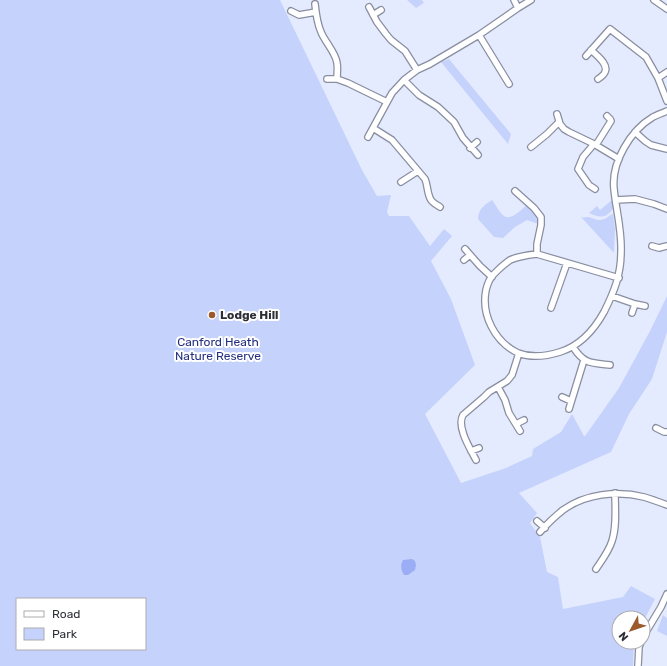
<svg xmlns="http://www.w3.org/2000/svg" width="667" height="666" viewBox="0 0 667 666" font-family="Rubik,sans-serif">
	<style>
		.green { fill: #c5d2fc; fill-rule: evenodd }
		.water { fill: #9aadf5 }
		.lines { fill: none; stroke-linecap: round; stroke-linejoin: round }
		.street-casing { stroke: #898ea0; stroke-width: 8 }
		.street { stroke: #fff; stroke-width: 5.5 }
		.poi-dot { fill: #9c5929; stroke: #fff; stroke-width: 1.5 }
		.labels { text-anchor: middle; stroke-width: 4; stroke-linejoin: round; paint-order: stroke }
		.poi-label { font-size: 12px; font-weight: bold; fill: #2d2f37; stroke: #fff; text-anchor: start }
		.park-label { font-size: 12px; fill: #252f80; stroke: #fff }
	</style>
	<rect width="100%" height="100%" fill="#e5ebfe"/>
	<path class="green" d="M0 0H280L362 170 377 196 391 195 387 212 389 216H409L430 246 444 229 452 236 431 261 451 299 475 365 425 414 461 483 506 468 532 456 533 449 561 432 572 414 584 436H585L619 388 650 331 667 296V332L652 379 629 414 611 452 519 493 537 513 530 523 540 537 547 572 558 577 563 609 623 597 631 586 655 599 643 622V618H619V642H634L633 666H0ZM17 599H145V649H17Z
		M407 0H422L424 3 416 8Z
		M449 59 511 134 508 144 441 62Z
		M492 200C496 205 499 212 504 216 511 221 522 209 528 204 533 211 539 215 538 224L527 220 515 227 503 238 494 237 478 219C478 210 484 205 492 200Z
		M612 200 613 208C607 219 599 218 589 213L597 206 600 210Z
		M613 214 615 229 614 253 581 217C583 218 586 217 588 217 594 218 598 222 604 219 608 218 609 215 613 214Z
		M663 615 667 618V636L657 631Z"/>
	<path class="water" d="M412 559 415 561 416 565 415 570 408 575H404C401 570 400 565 403 560Z"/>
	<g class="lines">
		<g class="street-casing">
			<path id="street" d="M514 0 518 8
				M654 0 667 9
				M315 4C316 14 317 23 321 32 325 42 336 53 337 63 338 68 337 74 337 79
				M369 7 377 22 386 34 391 40 405 51 417 70
				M291 11 299 15 316 12
				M373 15 381 10
				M479 35 509 84
				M591 50C596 55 609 64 605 72 604 75 601 77 598 79
				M586 56 610 29 646 57 658 78 667 101
				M658 78 667 72
				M327 79H337L348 83 387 102
				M404 80 419 95 438 107 454 122 463 138 478 155
				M557 114 560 124 564 129 569 132 594 144 619 159
				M373 128 392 140 425 179C428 186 427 194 431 200 433 203 437 205 440 207
				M635 132 645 141 651 145 667 149
				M368 137 392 93 404 80 417 70 430 64 479 35 518 8 531 0
				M594 144 583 157 578 169 589 185 595 189
				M596 145 611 121 610 119 607 116
				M531 147 547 134 559 122
				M470 148 477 142
				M401 182 418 171
				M515 191 534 208 541 217V225L537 244V254
				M616 200 635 199 654 204 667 209
				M652 246 659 248 667 246
				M465 249 480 266 492 277
				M464 260 470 255
				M619 278 537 254C528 255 519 256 510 260 506 263 502 266 498 270 496 272 494 274 492 276 489 280 487 286 486 290 481 315 495 342 518 353 531 358 547 356 560 352 579 346 594 330 604 312 614 292 621 275 621 252 622 230 616 210 614 189 611 162 631 130 653 117 657 115 662 113 667 111
				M612 296 635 304 645 306
				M551 308 567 263
				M632 313 635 304
				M573 347C584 364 591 363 610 365
				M498 387 505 400 509 413 520 431
				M562 397 571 401
				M569 409 584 360
				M516 424 524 420
				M656 428 664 432H667
				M471 451 479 448
				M476 460C471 450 456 427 463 415L484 397 489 392 507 381 512 375 519 353
				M537 521 545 528
				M540 532C547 524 554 517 563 510 585 494 617 490 644 497 651 499 659 502 667 505
				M596 569C602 560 609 551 612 541 617 526 615 509 615 493
				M643 637 661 607 667 594
				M638 666 639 647 641 642"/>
		</g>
		<use href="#street" class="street"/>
	</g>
	<circle class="poi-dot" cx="212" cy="315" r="4"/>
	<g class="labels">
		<g class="poi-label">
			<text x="220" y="319">Lodge Hill</text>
		</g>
		<g class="park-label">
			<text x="218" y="346">Canford Heath<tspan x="218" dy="14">Nature Reserve</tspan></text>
		</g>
	</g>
	<rect x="16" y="598" width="130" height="52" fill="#ffffff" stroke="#abacaf"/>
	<rect x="24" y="611" width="20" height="6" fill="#ffffff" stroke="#abacaf"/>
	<text x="52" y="618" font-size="12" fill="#2d2f37">Road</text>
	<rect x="24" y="628" width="20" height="12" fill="#c5d2fc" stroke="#abacaf"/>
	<text x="52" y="638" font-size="12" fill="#2d2f37">Park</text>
	<g transform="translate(631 630) rotate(230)"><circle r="19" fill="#ffffff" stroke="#abacaf"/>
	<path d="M0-3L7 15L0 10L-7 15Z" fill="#9c5929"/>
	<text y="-6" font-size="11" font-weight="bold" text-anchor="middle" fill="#2d2f37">N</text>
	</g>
</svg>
